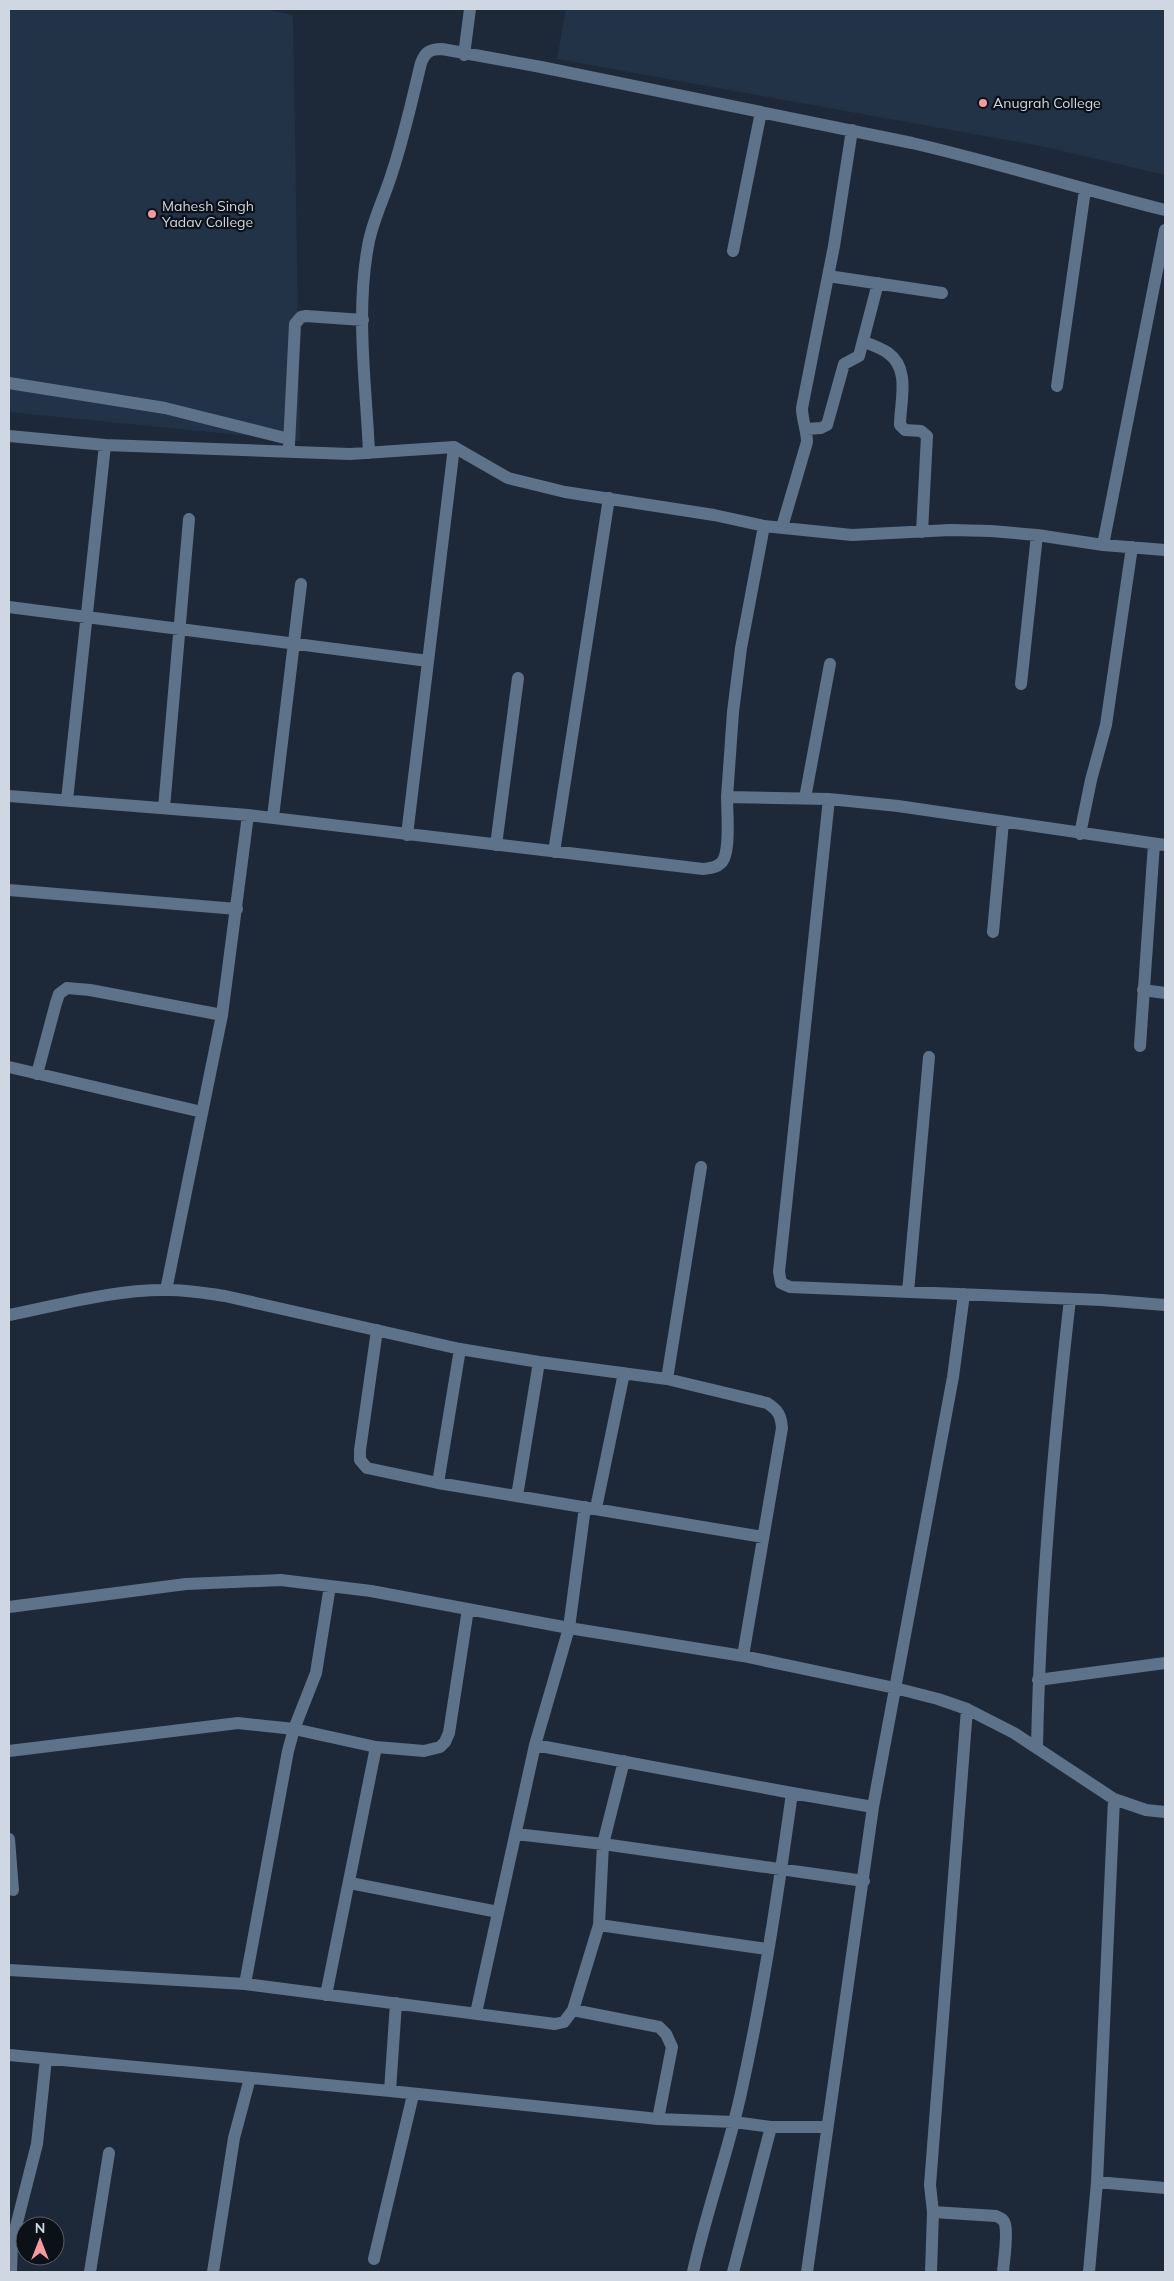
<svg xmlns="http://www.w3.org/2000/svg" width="1174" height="2281" viewBox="0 0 1174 2281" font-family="Mulish,sans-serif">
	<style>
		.built { fill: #223347 }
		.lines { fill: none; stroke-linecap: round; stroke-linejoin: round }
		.minor { stroke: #5e728a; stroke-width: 12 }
		.poi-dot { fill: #f49aa0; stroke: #0c1118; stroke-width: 2 }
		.labels { text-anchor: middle; stroke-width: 4.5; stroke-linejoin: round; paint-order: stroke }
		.poi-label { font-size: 14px; fill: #cfd7e2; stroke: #0c1118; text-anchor: start }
	</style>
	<rect width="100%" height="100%" fill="#1d2938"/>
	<path class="built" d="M9 9H263L293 15 300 441 9 412Z
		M566 9H1165V175L1046 147 557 59Z"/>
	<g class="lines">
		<path class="minor" d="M464 55 470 9
			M733 251 761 112
			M828 276 942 293
			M863 341C871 345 881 348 888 353 911 369 900 402 900 425L905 430 921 431 927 436 922 532
			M9 383 165 408 289 439
			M1057 386 1085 190
			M807 429 821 428 827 425 844 364 859 356 878 283
			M9 436 105 445 350 454 454 447 508 478 565 492 714 515 764 526 852 535 950 530 991 531 1037 535 1103 545 1165 550
			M289 445 295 324 301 317 306 316 363 320
			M369 453C366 383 355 310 369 241 374 217 385 196 392 173 404 137 412 100 421 63 425 52 430 49 442 49L541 67 912 143C998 163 1081 189 1165 210
			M782 527 807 442C807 430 802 420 802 408L834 246 852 130
			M1103 545 1165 230
			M9 607 428 661
			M1021 684 1037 535
			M9 796 248 815 703 869C710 868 716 868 721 863 731 854 727 812 727 797L829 799 898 806 1165 845
			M727 797 733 712 741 648 764 526
			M805 798 830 664
			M829 799 779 1272 781 1283 790 1287 1102 1300 1165 1305
			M67 800 105 445
			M164 808 189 519
			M273 817 301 584
			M1080 834 1091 780 1106 725 1132 547
			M407 835 454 447
			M496 845 518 678
			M554 852 609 498
			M9 890 237 909
			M993 932 1003 822
			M1143 990 1165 993
			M1140 1046 1154 844
			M9 1067 202 1112
			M37 1074 56 1003 59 994 67 988 90 990 222 1015
			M166 1290 222 1015 248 815
			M908 1292 929 1057
			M9 1315C60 1305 112 1290 164 1290 185 1289 205 1293 225 1296L460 1349 539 1362 667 1379 767 1403C778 1410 781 1415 782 1428L743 1656
			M377 1330 360 1450V1460L367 1468 438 1483 763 1537
			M667 1379 701 1167
			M438 1483 460 1349
			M517 1496 539 1362
			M596 1508 624 1373
			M9 1607 186 1584 281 1580 371 1591 569 1628 743 1656 895 1688 938 1699 967 1709 1014 1733 1114 1799 1146 1810 1165 1812
			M1038 1680 1165 1663
			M967 1709 930 2185 933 2212 996 2216C1000 2218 1004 2219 1005 2224 1008 2235 1004 2259 1003 2272
			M535 1745 792 1793 873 1807
			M1037 1747C1040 1597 1053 1448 1070 1299
			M9 1751 238 1723 294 1729 376 1747 424 1751 440 1747 445 1742 449 1733 468 1609
			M516 1834 603 1844 864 1881
			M9 1839 13 1890
			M350 1883 498 1912
			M599 1925 767 1949
			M9 1970 245 1984 555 2024 564 2022 573 2010 599 1925 603 1844 624 1761
			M245 1984 288 1751 294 1729 316 1673 330 1586
			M326 1995 376 1747
			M573 2010 659 2027 666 2034 672 2047 658 2119
			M476 2013 535 1745 569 1628 585 1507
			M9 2055 390 2091 658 2119 734 2122 771 2127H826
			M390 2091 396 2003
			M1097 2182 1165 2188
			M374 2259 413 2095
			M11 2272 12 2242 37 2144 46 2059
			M90 2272 109 2153
			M213 2272 234 2138 250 2078
			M693 2272C706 2212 728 2153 741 2093 763 1994 778 1893 792 1793
			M733 2272 771 2127
			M807 2272 873 1807 953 1377 964 1294
			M931 2272 933 2212
			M1089 2272 1097 2182 1114 1799"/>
	</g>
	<g class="poi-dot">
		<circle cx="983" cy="103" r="5"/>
		<circle cx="152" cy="214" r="5"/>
	</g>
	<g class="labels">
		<g class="poi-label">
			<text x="993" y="108">Anugrah College</text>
			<text x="162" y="211">Mahesh Singh<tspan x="162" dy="16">Yadav College</tspan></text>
		</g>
	</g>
	<rect width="1174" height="2281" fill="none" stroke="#cfd7e2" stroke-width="20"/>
	<g transform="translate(40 2241)"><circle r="24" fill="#0c1118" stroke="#5a6069"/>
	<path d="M0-4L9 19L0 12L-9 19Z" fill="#f49aa0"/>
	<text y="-8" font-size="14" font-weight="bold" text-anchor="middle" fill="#cfd7e2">N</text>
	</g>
</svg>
